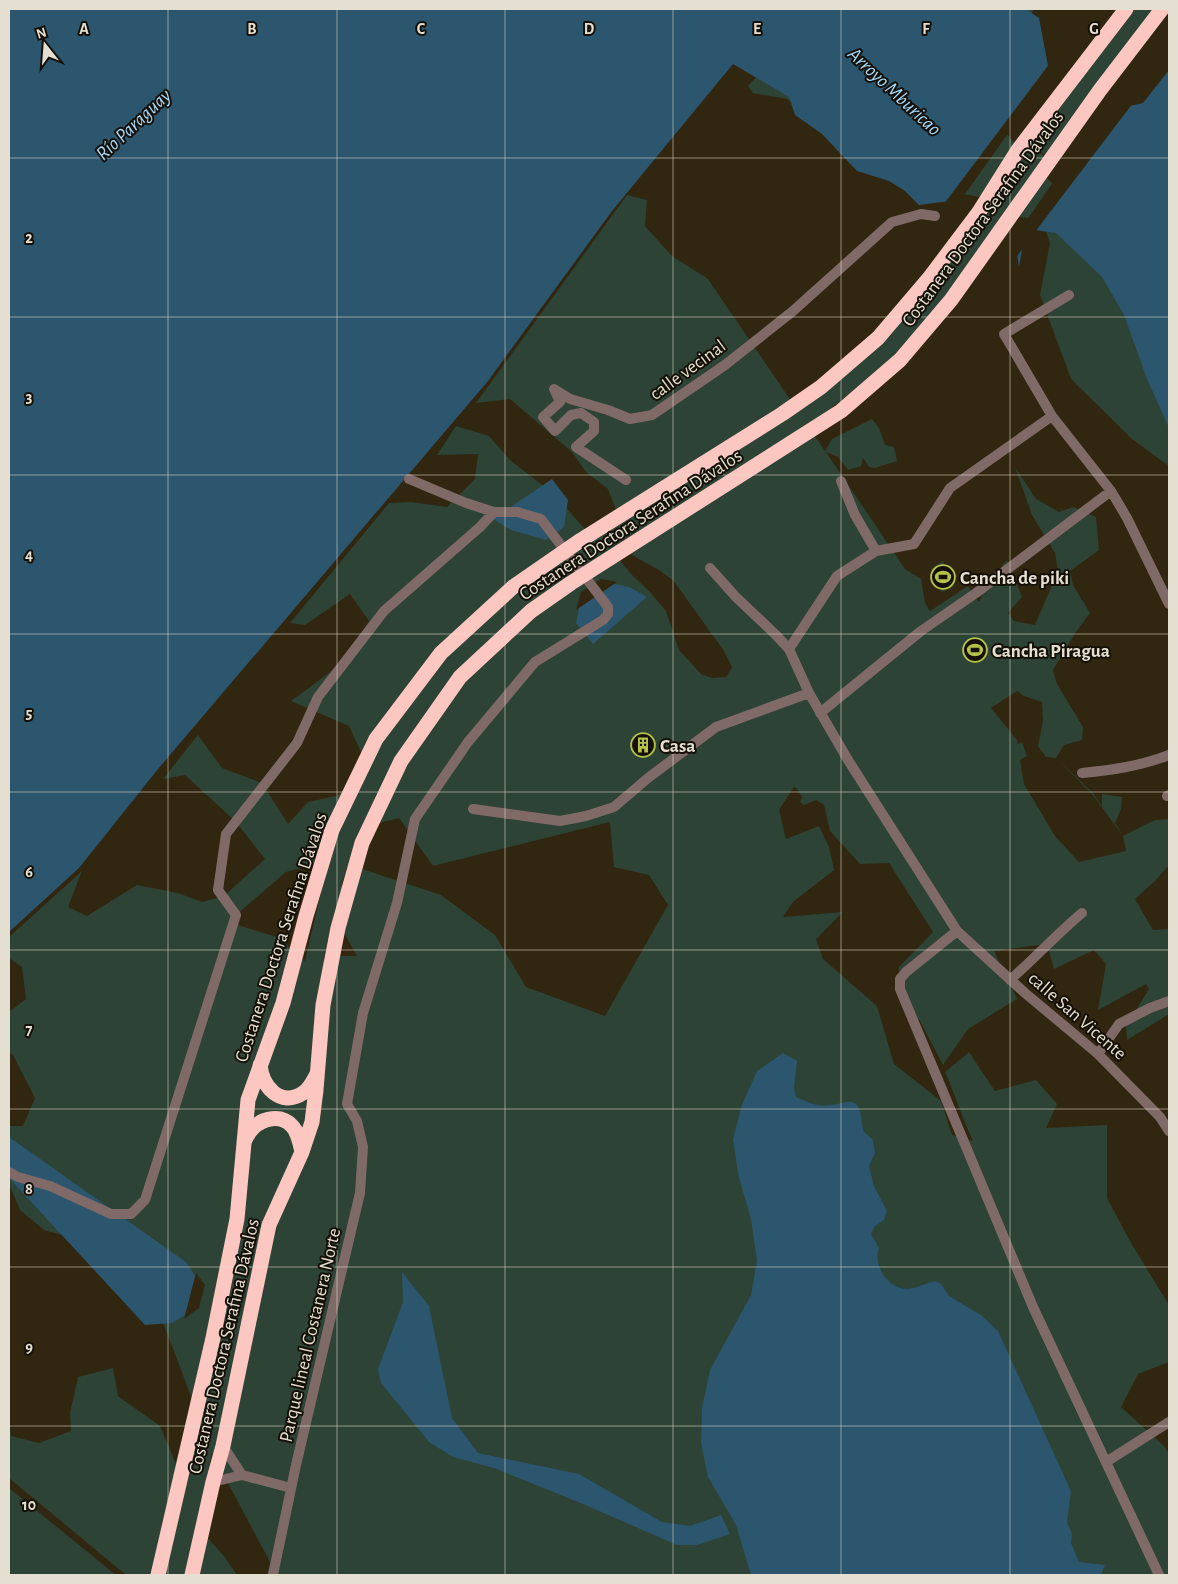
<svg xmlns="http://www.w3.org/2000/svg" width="1178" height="1584" viewBox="0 0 1178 1584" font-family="'Alegreya Sans',sans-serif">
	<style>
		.green { fill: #2d4335; fill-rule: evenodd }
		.water { fill: #2c556e }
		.pier { fill: #312610 }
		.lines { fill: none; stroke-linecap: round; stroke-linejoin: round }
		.street { stroke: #806a68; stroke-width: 10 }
		.highway { stroke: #fcc7c0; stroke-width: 15 }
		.grid { fill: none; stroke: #e5dfd1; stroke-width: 1; stroke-opacity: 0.55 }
		.labels { text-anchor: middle; stroke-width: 4; stroke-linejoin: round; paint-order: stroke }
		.street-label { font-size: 19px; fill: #e5dfd1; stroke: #151007 }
		.poi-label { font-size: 19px; font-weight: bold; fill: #e5dfd1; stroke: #151007; text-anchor: start }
		.water-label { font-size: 20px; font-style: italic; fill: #a6dbfe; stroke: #151007 }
		.grid-label { font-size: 16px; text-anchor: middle; font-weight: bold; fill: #e5dfd1; stroke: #151007; stroke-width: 4; stroke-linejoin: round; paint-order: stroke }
	</style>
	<rect width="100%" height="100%" fill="#312610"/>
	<path class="green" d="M839 9H1034L1028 20 1005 132 1025 155 1032 147 1047 158 1039 169 1061 193 1169 98V466L1132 439 1071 379 1040 295 1050 243 1042 221 1016 216 901 349 872 376 808 426 825 451 832 439 872 419 879 428 885 445 894 447 897 461 875 468 869 467 863 458 861 466 848 470 838 457 826 452 905 569 921 579 925 603 930 611 968 586 979 602 987 585 1007 560 1022 597 1008 613 1014 621 1035 625 1058 571 1055 553 1032 515 1015 467 1036 499 1059 512 1073 507 1096 517 1099 550 1070 571 1073 585 1090 613 1076 632 1053 670 1057 684 1083 727 1082 740 1064 745 1056 758 1093 793 1102 806V794L1122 797 1121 809 1115 823 1123 836 1155 820 1169 819V867H1167L1156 880 1135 899 1153 930 1169 929V1014L1127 1040 1126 1026 1149 989 1146 984 1098 1010 1106 964 1094 950 1054 969 1047 944 994 951 1017 999 968 1029 943 1065 920 1021 898 997 899 967 933 932 889 863 860 864 830 831 824 805 816 800 804 805 800 802 802 797 797 789 794 787 779 810 786 839 819 826 829 847 834 870 793 902 783 917 843 912 816 939 823 959 877 1006 894 1064 941 1101 952 1135 973 1141C962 1118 955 1094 945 1072L969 1052 995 1091 1036 1080 1057 1104 1046 1128 1107 1125V1198L1131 1243 1169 1305V1362L1138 1374 1121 1407 1165 1447 1169 1454V1575H267L270 1562 212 1453 196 1525 224 1556 237 1575H126L9 1478V1418L11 1436 39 1443 71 1431 70 1413 78 1377 113 1368 118 1396 160 1426 176 1464 182 1503 201 1423 164 1325 113 1289 83 1241 44 1230 20 1210 9 1184V1126H23L35 1098 13 1055 9 1052V1012L26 999 22 967 9 958V937L82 871 68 907 87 916 137 885 178 893 202 902 224 896 265 859 235 821 185 775 163 779 198 735 222 768 262 783 288 824 308 802 336 796 364 775 368 767 349 726 291 701 345 661 369 621 350 594 305 625 290 623 389 503 411 502 447 507 475 479 478 454 437 455 456 426 489 436 510 460 555 495 589 534 597 539 621 524 608 489 587 473 572 452 510 399 476 403 627 195 647 200 645 226 672 256 708 279 798 411 824 393 986 198 957 193 844 142 787 99 753 93 748 86 798 31ZM633 545 630 554 659 570 673 580 724 651 732 667 726 677 712 678 701 674 679 650 666 611 650 592 631 574 613 551ZM1017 691 1024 696 1042 702 1043 721 1038 746 1046 757 1056 758 1092 794 1123 836 1126 851 1079 862 1055 836 1024 784 1020 760 1027 756 1022 742 1018 744 1017 740 991 708ZM399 818 433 866 610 822 614 867 649 875 668 905 605 1016 526 987 495 935 441 895 359 868 341 886 360 828ZM322 863 324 879 305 961 280 938 228 922 286 872ZM334 915 357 956H331L323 960Z
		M1131 9H1153L1048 157 1032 145Z
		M943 561 954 586 942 592 931 569Z
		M9 1488 116 1575H9Z"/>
	<path class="water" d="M9 9H1026L1039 18 1049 71 958 200 919 205 905 191 889 181 857 171 822 134 795 115 789 97 733 64 612 211 488 381 158 769 79 868 9 932Z
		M1169 70V428L1147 379 1124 315 1102 277 1056 233 1035 230 1023 244 1019 267 1015 241 1106 111 1143 103Z
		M552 479 568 500 564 527 546 540 511 530 493 519Z
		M601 581 629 587 647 597 593 644 576 623 582 594Z
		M783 1053 797 1061 794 1089 796 1097C803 1100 811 1104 818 1105 848 1109 859 1084 863 1131L873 1140 875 1153 869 1166 874 1186 887 1211 884 1220 875 1226 871 1234 879 1248C873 1266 887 1288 907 1289 915 1289 926 1283 935 1281L941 1284 949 1296 981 1315 998 1331 1071 1491 1067 1522 1072 1534 1071 1543 1079 1562 1105 1565 1101 1575H751L736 1525 708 1477 701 1443 702 1408 710 1370 751 1295 757 1261 751 1219 738 1174 733 1139 742 1105 757 1071Z
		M9 1137 186 1262 202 1286 197 1308 172 1323 145 1325 9 1178Z
		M402 1272 429 1306 452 1418 478 1453 579 1474 662 1522 690 1526 721 1515 730 1534 697 1545H677L583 1504 494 1468 453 1457 429 1442 381 1383 378 1369 403 1302Z"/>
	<path class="pier" d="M1050 63 1051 73 960 201 944 204Z
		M1133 103 1025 245 1015 259 1013 240 1104 109Z
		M601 579 617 582 576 610 581 592Z
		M196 1273 205 1285 199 1308 184 1319Z"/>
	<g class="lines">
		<path class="street" d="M1069 295 1004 334 1052 416 1111 491 1127 518 1169 604
			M626 480 576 447 594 431V422L581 413 571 415 555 431 543 417 560 402 554 389 570 399 608 410 630 419 652 415 725 365 793 311 892 222 921 214 935 216
			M841 481 855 515 876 551
			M710 568 735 596 775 634 789 649 809 693 848 760 957 931 1025 993 1098 1054 1160 1117 1169 1131
			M789 649 837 576 876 551 914 544 950 488 1052 416
			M820 713 921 631 976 593 1111 491
			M1082 773C1112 770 1141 766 1169 755
			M1167 796 1169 795
			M473 809 560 821 586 816 614 807 648 778 716 727 809 693
			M957 931 906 972 900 979V989L1033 1307 1159 1575
			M1010 980C1035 958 1057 934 1082 913
			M1098 1054 1119 1024 1150 1008 1169 1001
			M9 1172 18 1177 50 1186 111 1214H131L145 1200 236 915 218 890 226 834 297 743 318 697 384 611 480 527 494 512
			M223 1446 242 1475
			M1106 1462 1169 1422
			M213 1482 242 1475 291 1488
			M273 1575 296 1465 360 1193 363 1147 357 1121 347 1104 363 1013 397 903 415 819 468 742 535 662 603 620 608 614V607L541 519 517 512H494L466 503 409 479"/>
		<path class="highway" d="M260 1065C262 1086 280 1108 303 1093 310 1089 313 1081 317 1074
			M244 1142C246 1137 249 1132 253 1128 263 1118 281 1114 292 1126 298 1132 300 1143 302 1152
			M158 1575 213 1338 237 1219 248 1100 283 1003 306 916 332 830 376 739 441 653 513 587 581 540 782 414 821 387 878 338 930 277 979 212 1018 150 1126 9
			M192 1575 213 1482 223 1446 269 1225 302 1152 312 1122 316 1090 323 1005 338 928 362 843 401 761 460 677 531 611 571 583 841 411 900 360 951 300 1100 90 1162 9"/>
	</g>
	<path class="grid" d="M168 9V1575M337 9V1575M505 9V1575M673 9V1575M841 9V1575M1010 9V1575M9 158H1169M9 317H1169M9 475H1169M9 634H1169M9 792H1169M9 950H1169M9 1109H1169M9 1267H1169M9 1426H1169"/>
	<defs>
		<g id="stadium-ring" transform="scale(1.25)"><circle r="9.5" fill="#151007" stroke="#b5c249" stroke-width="1.5"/><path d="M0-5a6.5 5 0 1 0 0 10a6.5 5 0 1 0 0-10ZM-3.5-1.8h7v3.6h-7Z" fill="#b5c249"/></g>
		<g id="building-ring" transform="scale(1.25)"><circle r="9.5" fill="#151007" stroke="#b5c249" stroke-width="1.5"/><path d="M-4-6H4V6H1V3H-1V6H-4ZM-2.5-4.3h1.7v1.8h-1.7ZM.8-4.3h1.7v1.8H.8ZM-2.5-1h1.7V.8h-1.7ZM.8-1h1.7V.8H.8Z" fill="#b5c249"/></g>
	</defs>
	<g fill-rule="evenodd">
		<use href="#stadium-ring" x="943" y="577"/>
		<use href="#stadium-ring" x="975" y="650"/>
		<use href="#building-ring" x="643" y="745"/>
	</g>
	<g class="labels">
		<g class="street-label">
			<text transform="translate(982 218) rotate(-54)" y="7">Costanera Doctora Serafina Dávalos</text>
			<text transform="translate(687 369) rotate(-36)" y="7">calle vecinal</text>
			<text transform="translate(630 524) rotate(-33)" y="7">Costanera Doctora Serafina Dávalos</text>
			<text transform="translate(280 937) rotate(-72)" y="7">Costanera Doctora Serafina Dávalos</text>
			<text transform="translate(1078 1015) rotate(41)" y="7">calle San Vicente</text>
			<text transform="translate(309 1335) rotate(-77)" y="7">Parque lineal Costanera Norte</text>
			<text transform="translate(223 1346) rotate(-77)" y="7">Costanera Doctora Serafina Dávalos</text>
		</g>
		<g class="poi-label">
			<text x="960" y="584">Cancha de piki</text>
			<text x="992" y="657">Cancha Piragua</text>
			<text x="660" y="752">Casa</text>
		</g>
		<g class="water-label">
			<text transform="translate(895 91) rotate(43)" y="7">Arroyo Mburicao</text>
			<text transform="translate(133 124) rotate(-43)" y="7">Río Paraguay</text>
		</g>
	</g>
	<g class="grid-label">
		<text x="84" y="34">A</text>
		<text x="252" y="34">B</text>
		<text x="421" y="34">C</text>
		<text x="589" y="34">D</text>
		<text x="757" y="34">E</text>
		<text x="926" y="34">F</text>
		<text x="1094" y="34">G</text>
		<text x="29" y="243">2</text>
		<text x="29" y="402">3</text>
		<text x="29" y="560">4</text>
		<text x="29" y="718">5</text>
		<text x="29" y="877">6</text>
		<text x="29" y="1035">7</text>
		<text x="29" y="1194">8</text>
		<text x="29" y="1352">9</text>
		<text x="29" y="1510">10</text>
	</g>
	<rect width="1178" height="1584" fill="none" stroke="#e5dfd1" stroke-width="20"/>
	<g transform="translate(45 45) rotate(343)" stroke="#151007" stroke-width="4" paint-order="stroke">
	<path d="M0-4L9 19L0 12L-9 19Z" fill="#e5dfd1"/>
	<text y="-8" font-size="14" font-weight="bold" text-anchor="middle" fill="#e5dfd1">N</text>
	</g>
</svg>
